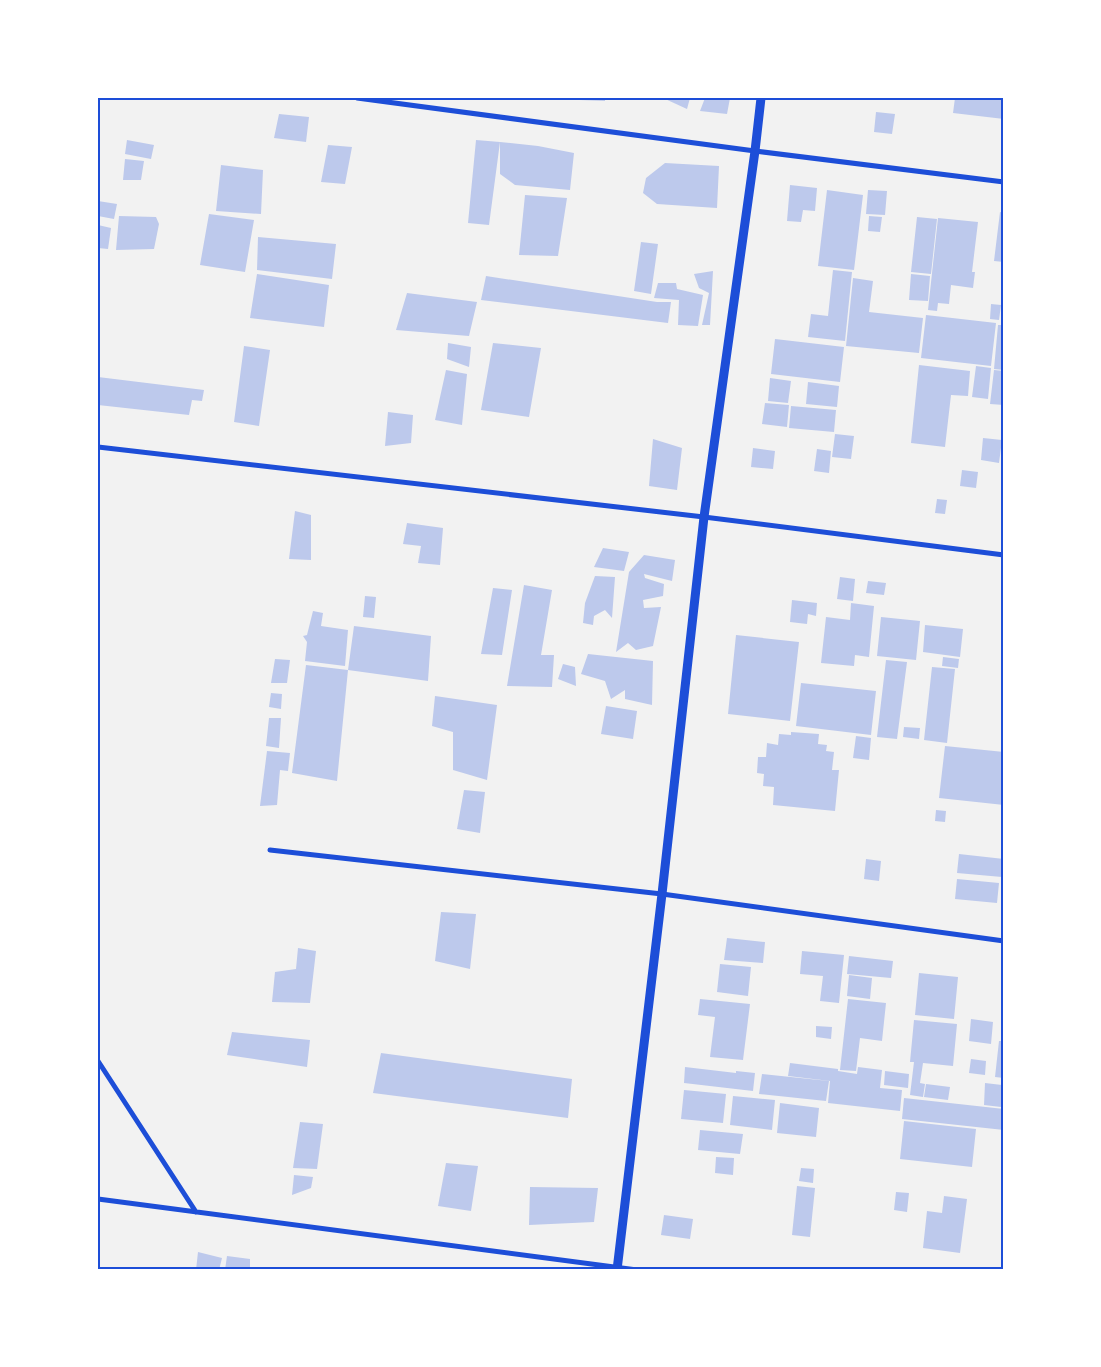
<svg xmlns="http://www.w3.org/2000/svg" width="1101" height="1367" viewBox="0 0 1101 1367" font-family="'Public Sans',sans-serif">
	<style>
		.building { fill: #bdc9ec }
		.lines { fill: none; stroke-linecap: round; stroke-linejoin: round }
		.minor { stroke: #1d4ed8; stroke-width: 5 }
		.tertiary { stroke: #1d4ed8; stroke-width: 9 }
		.neatline { fill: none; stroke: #1d4ed8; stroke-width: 2 }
	</style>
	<rect width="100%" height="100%" fill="#f2f2f2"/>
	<path class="building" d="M554 98H605V101L554 99Z
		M663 98H690L687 109Z
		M705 98H730L727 114 700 111Z
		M955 98H1004V119L953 113Z
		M876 112 895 114 892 134 874 132Z
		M279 114 309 117 306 142 274 138Z
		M127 140 154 145 151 159 125 154Z
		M476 140 500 142 489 225 468 223Z
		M500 142 538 146 574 153 570 190 515 185 500 174Z
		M328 145 352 147 345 184 321 182Z
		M125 159 144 161 141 180H123Z
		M665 163 719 166 717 208 657 204 643 193 646 178Z
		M221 165 263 170 261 214 216 211Z
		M790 185 817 188 815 211 803 210 801 222 787 221Z
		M827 190 863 195 854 270 818 266Z
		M868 190 887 191 885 215 866 214Z
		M525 195 567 198 558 256 519 255Z
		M98 201 117 204 114 219 98 216Z
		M1000 212 1004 213V262L994 261Z
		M209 214 254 220 245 272 200 265Z
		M119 216 156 217 159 224 154 249 116 250Z
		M869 216 882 217 880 232 868 231Z
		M917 217 937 219 931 274 911 272Z
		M938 218 978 222 972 272H975L973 288 951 285 949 304 938 303 937 311 928 310Z
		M98 225 111 228 108 249 98 248Z
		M258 237 336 244 332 279 257 270Z
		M641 242 658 244 651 294 634 291Z
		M833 270 852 272 845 341 808 337 811 314 828 316Z
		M713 271 710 325H702L709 293 699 288 694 274Z
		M257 274 329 285 324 327 250 318Z
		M911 274 930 276 928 301 909 300Z
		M486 276 657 302H671L668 323 481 300Z
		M853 278 873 281 869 312 923 318 919 353 846 346Z
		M658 283H676L677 289 703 295 698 326 678 325 679 300 654 298Z
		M407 293 477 302 469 336 396 330Z
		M991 304 1001 305 999 320 990 319Z
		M926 315 996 323 991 366 921 358Z
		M998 325H1004V370L994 369Z
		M775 339 844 347 840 382 771 374Z
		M448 343 471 347 469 367 447 359Z
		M493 343 541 348 529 417 481 410Z
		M244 346 270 350 259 426 234 422Z
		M919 365 970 371 968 396 951 395 945 447 911 443Z
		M976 366 991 368 988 399 972 397Z
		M446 370 467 374 462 425 435 420Z
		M994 370 1004 371V405L990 404Z
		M98 377 204 390 202 401 192 400 189 415 98 405Z
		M770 378 791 381 788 403 768 401Z
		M808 382 839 386 837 407 806 404Z
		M765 403 789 405 787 427 762 424Z
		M791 406 836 410 834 432 789 428Z
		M388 412 413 415 411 443 385 446Z
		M835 434 854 436 851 459 832 457Z
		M983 438 1002 440 999 463 981 460Z
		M653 439 682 448 677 490 649 486Z
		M753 448 775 451 773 469 751 467Z
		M817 449 831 451 829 473 814 471Z
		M962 470 978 472 976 488 960 486Z
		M937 499 947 500 945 514 935 513Z
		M295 511 311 515V560L289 559Z
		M407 523 443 528 440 565 418 563 421 546 403 544Z
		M603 548 629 552 624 571 594 567Z
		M644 555 675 560 672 581 644 574 645 578 664 584 663 596 643 600 644 608 661 607 653 646 636 650 628 643 616 652 629 572Z
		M595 576 615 577 612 618 605 610 594 616 593 625 583 623 585 603Z
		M840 577 855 579 853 601 837 599Z
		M868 581 886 583 884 595 866 593Z
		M524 585 552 590 541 655H554L552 687 507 686Z
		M493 588 512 590 502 655 481 654Z
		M365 596 376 597 374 618 363 617Z
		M792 600 817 603 816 616 808 614 807 624 790 622Z
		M851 603 874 606 869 657 855 655 854 666 821 663 826 617 850 620Z
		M313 611 323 613 321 626 348 630 345 666 305 661 307 642 303 636 307 635Z
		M881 617 920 621 916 660 877 656Z
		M925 625 963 629 960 657 923 652Z
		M354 626 431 636 428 681 348 670Z
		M736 635 799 642 790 721 728 714Z
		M588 654 653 661 652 705 625 699V690L611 699 605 681 581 674Z
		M943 657 959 659 958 668 942 666Z
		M275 659 290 660 287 683H271Z
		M886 660 907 662 897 739 877 737Z
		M563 664 575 667 576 686 558 679Z
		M306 665 348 670 337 781 292 773Z
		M932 667 955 669 947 743 924 740Z
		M801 683 876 691 871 735 796 726Z
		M271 693 282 694 281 709 269 707Z
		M435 696 497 705 487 780 453 770V732L432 726Z
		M606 706 637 711 633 739 601 734Z
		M269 718H281L279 748 266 746Z
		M904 727 920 728 919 739 903 737Z
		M791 732 819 734 818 744 827 745 826 751 834 752 832 770H839L835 811 773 805 774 787 763 786 764 774 757 773 758 757H766L767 743 778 745 779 734 791 735Z
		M856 736 871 738 869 760 853 758Z
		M945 746 1004 752V805L939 798Z
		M267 751 290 753 288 771 280 770 277 805 260 806Z
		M464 790 485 792 480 833 457 829Z
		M936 810 946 811 945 822 935 821Z
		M959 854 1004 859 1002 877 957 873Z
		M866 859 881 861 879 881 864 879Z
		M957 879 999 883 997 903 955 899Z
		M441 912 476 914 470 969 435 961Z
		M727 938 765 942 763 963 724 960Z
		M298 948 316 951 310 1003 272 1002 275 972 296 969Z
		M802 951 844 955 839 1003 820 1001 823 976 800 974Z
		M849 956 893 961 891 978 847 974Z
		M720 964 751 967 748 996 717 992Z
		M919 973 958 977 954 1019 915 1015Z
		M849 975 872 978 870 999 847 996Z
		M700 999 750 1004 743 1060 710 1057 715 1017 698 1015Z
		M848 999 886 1003 882 1041 860 1038 856 1071 840 1070Z
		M971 1019 993 1022 991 1044 969 1041Z
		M914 1020 957 1024 953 1066 923 1063 920 1083 925 1084 923 1097 910 1095 914 1062H910Z
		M816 1026 832 1027 831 1039 816 1037Z
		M232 1032 310 1040 307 1067 227 1055Z
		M999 1041H1004V1078L995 1077Z
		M381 1053 572 1079 568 1118 373 1093Z
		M971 1059 986 1061 985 1075 969 1073Z
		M790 1063 838 1069V1071L857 1074 858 1067 882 1070 880 1088 902 1090 900 1111 828 1103 830 1081 788 1076Z
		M685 1067 736 1073V1071L755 1073 753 1091 684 1083Z
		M885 1071 909 1074 908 1088 884 1085Z
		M762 1074 829 1081 826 1101 759 1094Z
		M985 1083 1002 1085 1001 1107 984 1105Z
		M926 1084 950 1087 948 1100 924 1097Z
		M684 1090 726 1094 723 1123 681 1119Z
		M733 1096 775 1100 772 1130 730 1125Z
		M904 1098 1004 1109V1130L902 1119Z
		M780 1103 819 1108 816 1137 777 1133Z
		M904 1121 976 1129 972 1167 900 1159Z
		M300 1122 323 1124 317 1169 293 1168Z
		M700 1130 743 1134 740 1154 698 1150Z
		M716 1157 734 1158 733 1175 715 1173Z
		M446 1163 478 1166 471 1211 438 1206Z
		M801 1168 814 1169 813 1183 799 1181Z
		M294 1175 313 1177 311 1188 292 1195Z
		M797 1186 815 1188 810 1237 792 1235Z
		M530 1187 598 1188 594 1222 529 1225Z
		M896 1192 909 1193 907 1212 894 1210Z
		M944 1196 967 1199 960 1253 923 1248 927 1211 942 1213Z
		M664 1215 693 1219 690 1239 661 1235Z
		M198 1252 222 1258 219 1270H196Z
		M227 1256 250 1259V1270H225Z"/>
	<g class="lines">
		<path class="minor" d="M357 98 755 151 1004 182
			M98 447 704 517 1004 555
			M270 850 662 894 1004 941
			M98 1061 196 1212
			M98 1199 637 1270"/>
		<path class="tertiary" d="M617 1270 662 894 704 517 755 151 761 98"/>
	</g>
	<rect width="1101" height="1367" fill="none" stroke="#ffffff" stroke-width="198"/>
	<rect x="99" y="99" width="903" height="1169" class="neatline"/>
</svg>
